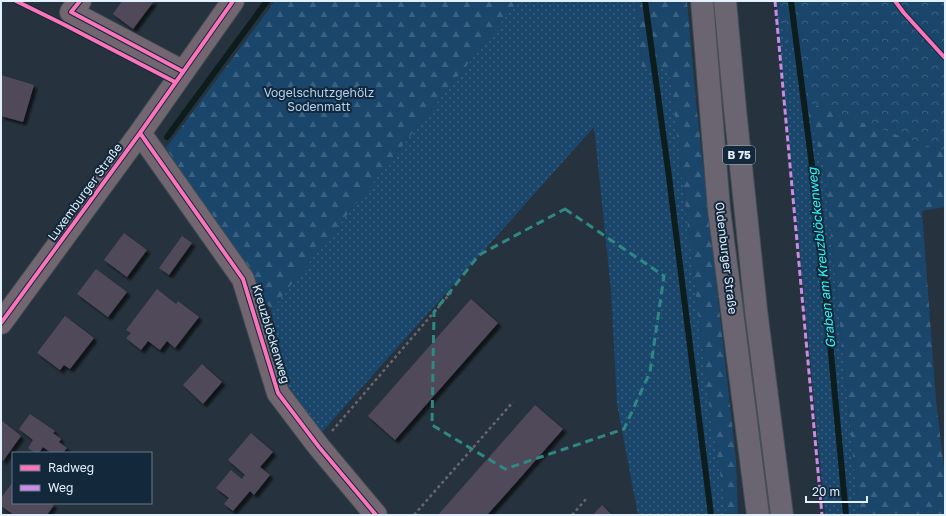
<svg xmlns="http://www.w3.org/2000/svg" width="946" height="516" viewBox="0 0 946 516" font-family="'Golos Text',sans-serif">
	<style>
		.grass { fill: url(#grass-dots) }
		.forest { fill: url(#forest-firs) }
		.park { fill: url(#park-crowns) }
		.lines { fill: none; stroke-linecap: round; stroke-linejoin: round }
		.stream { stroke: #0d1d1e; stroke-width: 6 }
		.building { fill: #504a5a; filter: url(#shadow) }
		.minor-casing { stroke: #424d56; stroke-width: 24 }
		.highway-casing { stroke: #424d56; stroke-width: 24 }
		.path { stroke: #6a656f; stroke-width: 2.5; stroke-dasharray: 3 3; stroke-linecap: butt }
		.minor { stroke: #726671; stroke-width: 22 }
		.highway { stroke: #6a6570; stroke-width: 22 }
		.quiet { stroke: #ca8be6; stroke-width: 3; stroke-dasharray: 6 3; stroke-linecap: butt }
		.cycleway-casing { stroke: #13283b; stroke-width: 6 }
		.cycleway { stroke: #fb73b8; stroke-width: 4 }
		.marked { fill: none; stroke: #2f8883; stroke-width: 3; stroke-dasharray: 8 5; stroke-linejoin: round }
		.labels { text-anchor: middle; stroke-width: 4; stroke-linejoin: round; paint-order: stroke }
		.shield { fill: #13283b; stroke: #a5b4c3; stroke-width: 1 }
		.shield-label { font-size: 11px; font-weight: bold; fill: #e3f0fd }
		.park-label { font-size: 12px; fill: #b1d3f3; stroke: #13283b }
		.street-label { font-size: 12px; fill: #e3f0fd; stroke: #13283b }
		.water-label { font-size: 13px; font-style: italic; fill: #2ef4f5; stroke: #13283b }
	</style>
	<defs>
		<pattern id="grass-dots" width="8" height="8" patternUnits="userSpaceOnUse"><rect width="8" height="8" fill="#1a466b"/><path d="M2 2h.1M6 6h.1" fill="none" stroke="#3b6181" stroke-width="1.8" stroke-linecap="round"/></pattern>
		<pattern id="forest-firs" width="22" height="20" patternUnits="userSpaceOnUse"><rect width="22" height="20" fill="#1a466b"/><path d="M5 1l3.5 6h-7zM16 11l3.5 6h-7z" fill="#3b6181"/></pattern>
		<pattern id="park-crowns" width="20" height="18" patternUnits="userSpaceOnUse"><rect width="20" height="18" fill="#1a466b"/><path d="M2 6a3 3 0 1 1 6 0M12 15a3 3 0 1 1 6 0" fill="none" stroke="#3b6181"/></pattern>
		<filter id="shadow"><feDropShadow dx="3.5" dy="3.5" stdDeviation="1" flood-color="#0009"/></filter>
	</defs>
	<rect width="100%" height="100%" fill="#26323d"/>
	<path class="grass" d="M518 1H636L642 67H669L710 412 727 515H638L617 404 611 290 594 127 322 432 286 389 271 310Z
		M776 2 824 165 859 515H825Z"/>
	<path class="forest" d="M275 1H518L271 310 166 148Z
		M636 1H687L696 102 736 460 738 515H727L710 412 669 68 642 67Z
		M804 101 945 152V207L922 211 936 400 945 477V515H859L824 165Z"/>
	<path class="park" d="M776 1H945V152L804 101Z"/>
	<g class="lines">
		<path class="stream" d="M645 1 669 177 711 515
			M791 1 818 213 846 515
			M167 137 267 1"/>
	</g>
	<path class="building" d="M122 1H154L133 29 113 14Z
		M1 75 34 85 23 122 1 116Z
		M124 233 147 250 127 277 104 260Z
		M182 236 192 243 169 275 159 268Z
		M96 269 127 292 108 317 77 294Z
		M157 289 176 304 178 301 199 317 175 348 167 341 160 350 148 341 141 350 126 338 131 333 126 330Z
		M471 299 498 323 395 440 368 416Z
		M65 316 94 338 70 369 64 365 60 370 37 353Z
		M202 364 222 382 203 404 183 385Z
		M535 405 563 429 521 477 487 515H438Z
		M30 414 55 431 53 433 61 439 59 442 67 448 63 453H49L50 452 43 447 39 453H35L28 448 33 440 19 429Z
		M1 420 21 436 3 461 1 459Z
		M251 433 273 452 260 467 270 475 254 495 250 491 233 511 224 504 229 498 216 488 231 470 242 479 245 475 228 460Z
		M13 482V503H51L54 505 47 515H14L1 506V498Z
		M602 505 612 515H593Z"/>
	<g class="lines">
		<g class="minor-casing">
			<path id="minor" d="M80 1 71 12 182 71
				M140 133 243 279 278 393 319 447 376 515
				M1 323 140 133 233 1"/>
		</g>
		<g class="highway-casing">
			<path id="highway" d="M702 1 719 209 758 515
				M725 1 735 109 756 310 782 515"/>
		</g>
		<path class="path" d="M895 1 904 13 945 58
			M332 431 453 290
			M414 515 513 402
			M572 515 587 498"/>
		<use href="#minor" class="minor"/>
		<use href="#highway" class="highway"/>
		<path class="quiet" d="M775 1 822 515"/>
		<g class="cycleway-casing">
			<path id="cycleway" d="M16 1 63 24 175 82
				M80 1 71 12 182 71
				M895 1 904 13 945 58
				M140 133 243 279 278 393 319 447 376 515
				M1 323 140 133 233 1"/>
		</g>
		<use href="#cycleway" class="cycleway"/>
	</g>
	<path class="marked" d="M565 209 664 276 650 372 624 429 505 469 432 425 434 312 479 255Z"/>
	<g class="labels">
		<rect class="shield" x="723" y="146" width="32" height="18" rx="3"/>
		<g class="shield-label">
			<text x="739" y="159">B 75</text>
		</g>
		<g class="park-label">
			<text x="319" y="97">Vogelschutzgehölz<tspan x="319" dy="14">Sodenmatt</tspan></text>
		</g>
		<g class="street-label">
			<text transform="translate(85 192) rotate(-54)" y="4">Luxemburger Straße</text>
			<text transform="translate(726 258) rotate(83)" y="4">Oldenburger Straße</text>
			<text transform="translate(271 334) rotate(73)" y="4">Kreuzblöckenweg</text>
		</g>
		<g class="water-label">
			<text transform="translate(821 258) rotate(-96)" y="5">Graben am Kreuzblöckenweg</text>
		</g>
	</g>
	<rect width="946" height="516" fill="none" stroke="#e3f0fd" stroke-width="4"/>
	<rect x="12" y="452" width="140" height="52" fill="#13283b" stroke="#667889"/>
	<rect x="20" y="465" width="20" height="6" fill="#fb73b8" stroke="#667889"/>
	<text x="48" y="472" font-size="12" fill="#e3f0fd">Radweg</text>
	<rect x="20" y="485" width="20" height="6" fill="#ca8be6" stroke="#667889"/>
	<text x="48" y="492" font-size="12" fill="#e3f0fd">Weg</text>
	<path d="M806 496v6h61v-6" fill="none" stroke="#e3f0fd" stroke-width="2"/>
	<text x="812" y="496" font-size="12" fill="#e3f0fd" stroke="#13283b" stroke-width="3" paint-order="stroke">20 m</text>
</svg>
